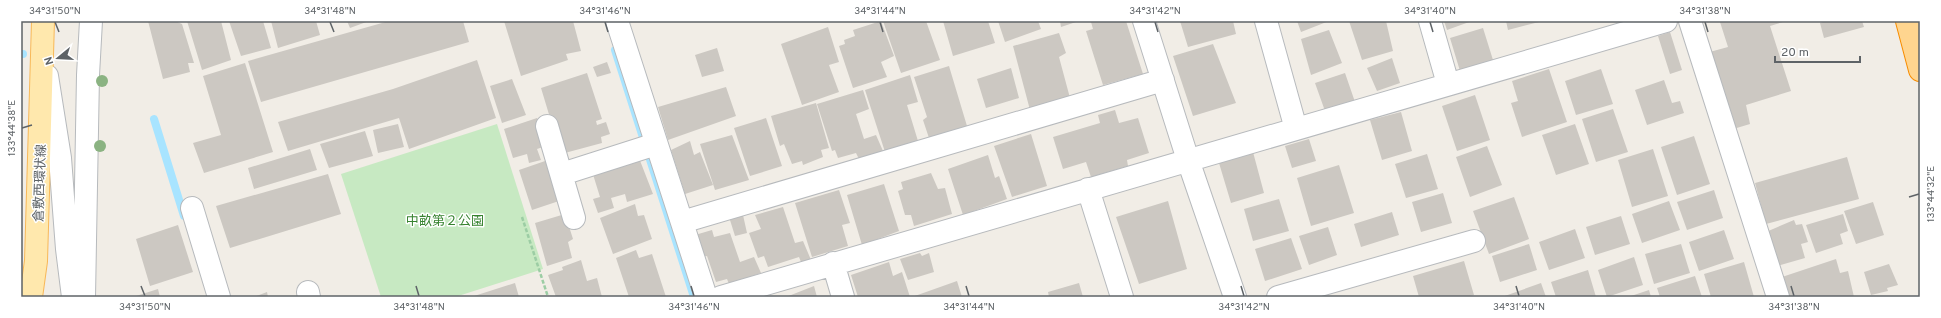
<svg xmlns="http://www.w3.org/2000/svg" width="1941" height="318" viewBox="0 0 1941 318" font-family="Overpass,'Noto Sans JP',sans-serif">
	<style>
		.green { fill: #c7e9c2 }
		.lines { fill: none; stroke-linecap: round; stroke-linejoin: round }
		.stream { stroke: #a8e4ff; stroke-width: 8 }
		.building { fill: #ccc8c2 }
		.minor-casing { stroke: #b7babd; stroke-width: 24 }
		.major-casing { stroke: #f8b858; stroke-width: 24 }
		.highway-casing { stroke: #f78c00; stroke-width: 24 }
		.path { stroke: #9ccda4; stroke-width: 2.5; stroke-dasharray: 4 2; stroke-linecap: butt }
		.minor { stroke: #fff; stroke-width: 22 }
		.major { stroke: #ffe8ad; stroke-width: 22 }
		.highway { stroke: #ffd58f; stroke-width: 22 }
		.tree { fill: #8bb382 }
		.ticks { fill: none; stroke: #5e6367; stroke-width: 1.5 }
		.labels { text-anchor: middle; stroke-width: 3; stroke-linejoin: round; paint-order: stroke }
		.street-label { font-size: 13px; fill: #5e6367; stroke: #fff }
		.park-label { font-size: 13px; fill: #378330; stroke: #fff }
		.neatline { fill: none; stroke: #5e6367; stroke-width: 1.5 }
		.ticks-label { font-size: 10px; text-anchor: middle; fill: #5e6367 }
	</style>
	<rect width="100%" height="100%" fill="#f1ede6"/>
	<path class="green" d="M497 124 543 269 455 297H381L341 174Z"/>
	<g class="lines">
		<path class="stream" d="M615 50 694 297
			M21 54H23
			M154 119 184 216"/>
	</g>
	<path class="building" d="M148 21H175L182 24 194 63H188L190 72 163 79Z
		M187 21H221L231 60 202 70Z
		M229 21H263L271 48 241 56Z
		M271 21H316L320 35 278 48Z
		M347 21H369L350 28Z
		M389 21H463L469 42 261 102 248 61Z
		M504 21H573L581 51 566 54 568 60 521 76Z
		M881 21 894 56 881 62 887 77 853 88 839 46 845 44 844 40 855 36 853 30Z
		M883 21H926L940 60 901 73Z
		M943 21H988L995 43 953 56Z
		M998 21H1038L1041 29 1005 42Z
		M1060 21H1079L1061 27Z
		M1094 21H1126L1143 74 1103 85 1086 31 1093 29 1091 22Z
		M1180 21H1233L1236 34 1188 47Z
		M1297 21H1329L1301 32Z
		M1349 21H1386L1393 51 1362 60Z
		M1444 21H1472L1447 30Z
		M1506 21H1539V22L1508 30Z
		M1724 21H1786L1770 26 1791 91 1746 105 1750 124 1730 130 1706 53 1728 47 1720 22Z
		M1826 21H1862L1864 27 1824 38 1820 23Z
		M828 27 839 62 829 65 839 92 802 105 781 44Z
		M1483 28 1493 60 1460 71 1450 38Z
		M1329 30 1342 63 1311 75 1301 39Z
		M1670 32 1682 70 1670 74 1658 36Z
		M1059 33 1066 53 1059 57 1070 98 1030 110 1013 46Z
		M1213 44 1236 103 1193 116 1173 56Z
		M717 48 724 71 702 77 695 55Z
		M1392 58 1400 83 1377 91 1367 68Z
		M477 60 496 118 409 149 399 118 288 151 278 122 393 89Z
		M607 62 611 73 597 77 593 67Z
		M245 63 273 152 204 173 193 143 221 135 203 76Z
		M949 66 967 126 929 138 923 120 927 117 914 77Z
		M1011 68 1019 98 986 108 977 79Z
		M1549 69 1567 122 1522 137 1511 103 1518 101 1512 81Z
		M1601 69 1613 104 1576 115 1565 81Z
		M587 73 602 119 596 121 597 125 606 122 610 134 601 137 602 143 561 154 541 88Z
		M1345 73 1355 102 1325 111 1315 83Z
		M910 75 918 102 907 105 918 141 885 152 865 90Z
		M512 79 526 115 502 123 490 86Z
		M1664 80 1672 103 1680 101 1684 113 1647 125 1635 90Z
		M726 87 736 116 668 140 658 107Z
		M863 90 869 109 856 114 864 139 876 135 883 151 859 159 856 153 838 158 835 150 832 151 817 104Z
		M1475 95 1490 140 1457 151 1442 106Z
		M816 103 829 148 821 150 823 157 803 165 802 161 792 164 784 144 780 146 771 116Z
		M1613 109 1628 152 1596 162 1582 119Z
		M1115 110 1119 123 1138 118 1149 153 1127 160 1128 166 1091 177 1086 162 1063 169 1053 137 1100 123 1098 115Z
		M1401 112 1412 151 1382 160 1370 120Z
		M537 118 546 146 537 149 541 160 529 163 527 154 513 158 504 129Z
		M766 118 782 166 750 176 734 128Z
		M398 124 404 147 378 153 373 130Z
		M1575 124 1589 164 1556 175 1542 135Z
		M365 131 373 156 329 168 320 144Z
		M1031 134 1047 186 1012 197 994 146Z
		M732 135 749 180 715 190 700 144Z
		M1694 136 1710 184 1677 195 1661 147Z
		M1309 139 1316 161 1292 168 1285 146Z
		M690 141 694 155 700 152 713 185 685 194 671 150Z
		M1487 146 1502 185 1470 197 1456 157Z
		M310 149 317 170 254 189 248 168Z
		M1653 149 1668 196 1632 207 1618 160Z
		M1253 152 1264 193 1231 203 1219 163Z
		M1427 154 1438 189 1406 198 1395 164Z
		M988 155 995 178 999 176 1007 199 963 215 948 169Z
		M1847 157 1859 199 1766 224 1755 183Z
		M639 158 653 194 627 202 625 194 611 198 614 208 598 213 593 199 600 197 591 168Z
		M548 160 557 185 553 186 559 201 532 210 519 170Z
		M1339 165 1354 213 1311 226 1297 178Z
		M931 173 938 189 945 188 952 214 914 226 911 215H905L898 191 903 189 901 182Z
		M328 174 341 214 230 248 216 206Z
		M884 184 899 231 862 245 847 195Z
		M839 190 850 223 842 225 848 246 812 257 795 203Z
		M1714 190 1723 218 1687 230 1677 202Z
		M1443 193 1452 223 1421 232 1412 202Z
		M1514 197 1529 239 1489 254 1473 211Z
		M1279 199 1289 231 1253 241 1244 209Z
		M1168 201 1187 269 1139 284 1116 217Z
		M1669 201 1680 230 1642 243 1632 214Z
		M1873 202 1884 235 1856 244 1844 211Z
		M635 204 638 216 644 215 652 239 613 254 600 218Z
		M783 207 795 243 803 241 811 260 801 262 799 257 768 267 764 256 758 258 749 233 761 229 755 215Z
		M1392 212 1399 235 1361 247 1354 224Z
		M565 214 573 239 568 242 572 258 547 266 535 223Z
		M1843 214 1848 231 1840 234 1843 244 1816 253 1806 225Z
		M743 215 747 233 735 236 730 220Z
		M1621 216 1630 244 1595 255 1586 227Z
		M1794 220 1796 225 1802 224 1808 242 1801 244 1805 258 1777 266 1766 232Z
		M178 225 193 272 150 286 136 239Z
		M1328 227 1337 255 1309 265 1299 236Z
		M1575 229 1585 258 1549 270 1539 242Z
		M712 230 714 237 730 233 740 262 754 257 761 273 729 284 727 279 716 282 707 256 702 257 695 235Z
		M1724 230 1734 259 1699 271 1689 242Z
		M1291 238 1302 269 1265 281 1255 249Z
		M1529 244 1537 270 1500 282 1492 256Z
		M1681 244 1690 273 1654 284 1645 254Z
		M636 250 639 258 652 254 666 297H629L616 258Z
		M920 253 922 256 929 253 934 272 908 280 900 259Z
		M1634 257 1643 285 1607 297 1598 270Z
		M1836 259 1840 273 1848 271 1854 297H1785L1779 278Z
		M581 260 587 281 597 278 602 297H556L548 275 563 270 562 267Z
		M1464 261 1474 295 1466 297H1419L1413 276Z
		M889 262 893 276 902 272 910 297H858L851 275Z
		M1744 262 1754 297H1711L1704 274Z
		M1889 264 1898 285 1887 288 1888 291 1871 295 1864 272Z
		M1588 270 1596 297H1556L1551 282Z
		M1695 276 1702 297H1660L1657 288Z
		M957 281 962 297H912Z
		M515 283 519 297H471Z
		M1079 283 1083 297H1049L1048 292Z
		M1541 283 1546 297H1502Z
		M814 286 817 297H786Z
		M158 289 160 297H133Z
		M1649 290 1651 297H1628Z
		M267 292 268 297H254Z"/>
	<g class="lines">
		<g class="minor-casing">
			<path id="minor" d="M617 21 706 297
				M1144 21 1188 160 1235 297
				M1266 21 1296 129
				M1430 21 1448 84
				M1690 21 1778 297
				M47 76 60 158 67 249 73 297
				M547 126 574 218
				M562 174 656 144
				M1088 189 1122 297
				M192 208 219 297
				M682 222 1163 80
				M833 263 843 297
				M308 292 309 297
				M84 297 88 75 91 21
				M721 297 1666 21
				M1278 297 1474 241"/>
		</g>
		<g class="major-casing">
			<path id="major" d="M31 297 36 261 43 21"/>
		</g>
		<g class="highway-casing">
			<path id="highway" d="M1907 21 1920 70"/>
		</g>
		<path class="path" d="M522 217 548 297"/>
		<use href="#minor" class="minor"/>
		<use href="#major" class="major"/>
		<use href="#highway" class="highway"/>
	</g>
	<g class="tree">
		<circle cx="102" cy="81" r="6"/>
		<circle cx="100" cy="146" r="6"/>
	</g>
	<path class="ticks" d="M55 22 59 32M330 22 334 32M605 22 608 32M880 22 883 32M1155 22 1158 32M1430 22 1433 32M1705 22 1708 32M22 128 32 125M1909 197 1919 194M141 286 145 296M416 286 419 296M691 286 694 296M966 286 969 296M1241 286 1244 296M1516 286 1519 296M1791 286 1794 296"/>
	<g class="labels">
		<g class="street-label">
			<text transform="translate(39 183) rotate(-88)" y="5">倉敷西環状線</text>
		</g>
		<g class="park-label">
			<text x="445" y="225">中畝第２公園</text>
		</g>
	</g>
	<rect width="1941" height="318" fill="none" stroke="#ffffff" stroke-width="44"/>
	<g transform="translate(58 58) rotate(252)" stroke="#ffffff" stroke-width="3" paint-order="stroke">
	<path d="M0-3L7 15L0 10L-7 15Z" fill="#5e6367"/>
	<text y="-6" font-size="11" font-weight="bold" text-anchor="middle" fill="#5e6367">N</text>
	</g>
	<path d="M1775 56v6h85v-6" fill="none" stroke="#5e6367" stroke-width="2"/>
	<text x="1781" y="56" font-size="12" fill="#5e6367" stroke="#ffffff" stroke-width="3" paint-order="stroke">20 m</text>
	<rect x="22" y="22" width="1897" height="274" class="neatline"/>
	<g class="ticks-label">
		<text x="55" y="14">34°31'50"N</text>
		<text x="330" y="14">34°31'48"N</text>
		<text x="605" y="14">34°31'46"N</text>
		<text x="880" y="14">34°31'44"N</text>
		<text x="1155" y="14">34°31'42"N</text>
		<text x="1430" y="14">34°31'40"N</text>
		<text x="1705" y="14">34°31'38"N</text>
		<text transform="translate(11 128) rotate(-90)" y="4">133°44'38"E</text>
		<text transform="translate(1930 194) rotate(-90)" y="4">133°44'32"E</text>
		<text x="145" y="310">34°31'50"N</text>
		<text x="419" y="310">34°31'48"N</text>
		<text x="694" y="310">34°31'46"N</text>
		<text x="969" y="310">34°31'44"N</text>
		<text x="1244" y="310">34°31'42"N</text>
		<text x="1519" y="310">34°31'40"N</text>
		<text x="1794" y="310">34°31'38"N</text>
	</g>
</svg>
